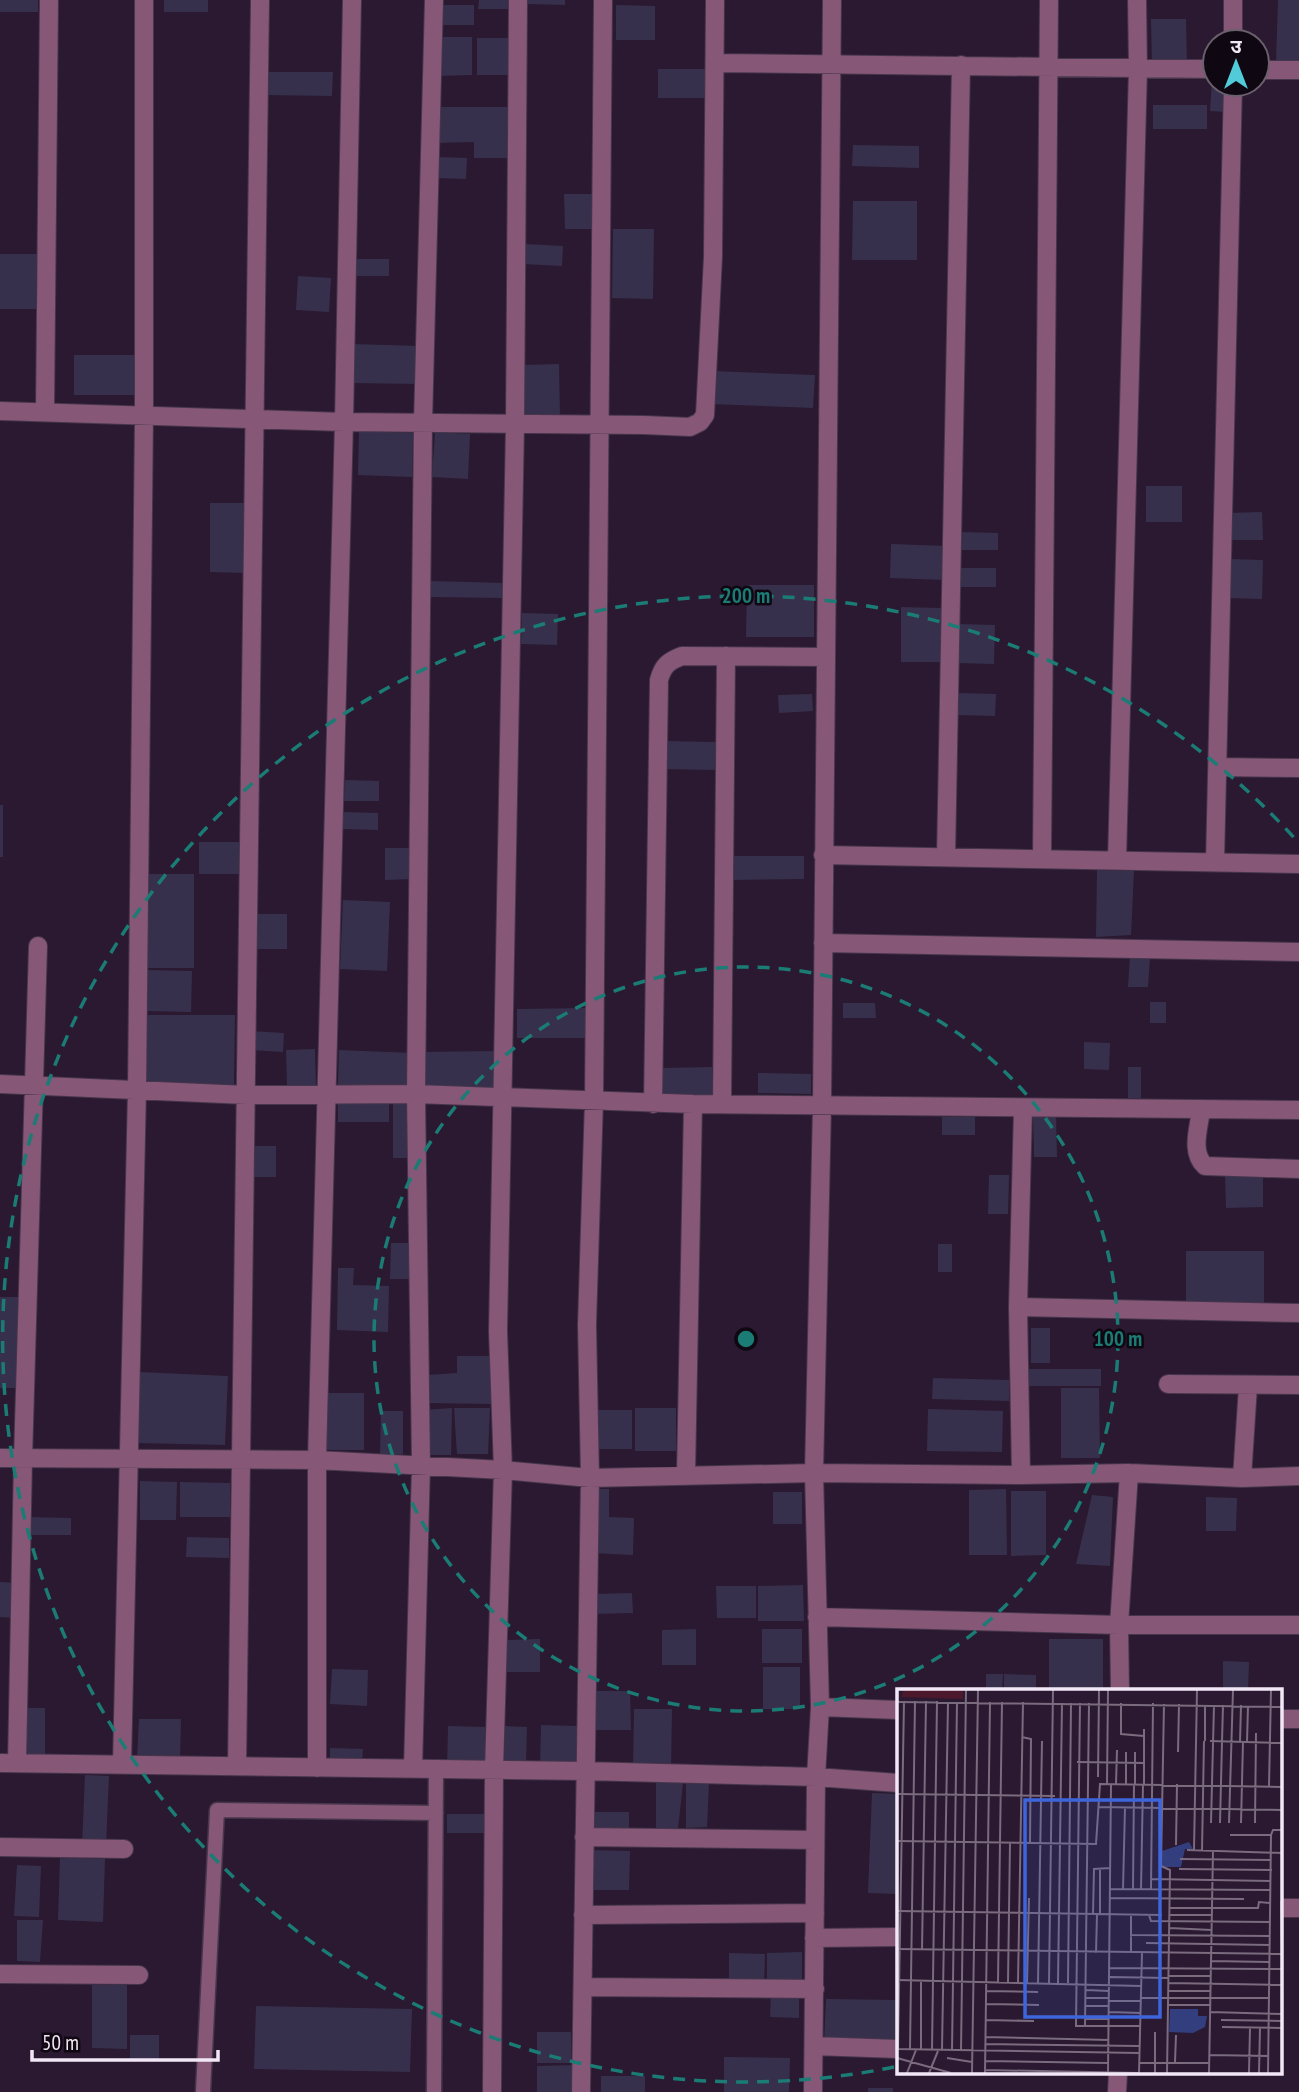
<svg xmlns="http://www.w3.org/2000/svg" width="1299" height="2092" viewBox="0 0 1299 2092" font-family="'PT Sans Narrow','Noto Sans Devanagari',sans-serif">
	<style>
		.building { fill: #37304c }
		.lines { fill: none; stroke-linecap: round; stroke-linejoin: round }
		.lane-casing { stroke: #46364c; stroke-width: 17 }
		.street-casing { stroke: #46364c; stroke-width: 20 }
		.lane { stroke: #865777; stroke-width: 14 }
		.street { stroke: #865777; stroke-width: 18 }
		.ring { fill: none; stroke: #1a7c75; stroke-width: 3.5; stroke-dasharray: 12 9 }
		.inset-road { fill: none; stroke: #7a6b7f; stroke-width: 2 }
		.view { fill: #3d65dc; fill-opacity: 0.15; stroke: #3d65dc; stroke-width: 3.5 }
		.inset-edge { fill: none; stroke: #f2e7f6; stroke-width: 3.5 }
		.centre { fill: #1a7c75; stroke: #0f0711; stroke-width: 3.5 }
		.ring-label { font-size: 21px; text-anchor: middle; font-weight: bold; fill: #1a7c75; stroke: #0f0711; stroke-width: 5; stroke-linejoin: round; paint-order: stroke }
	</style>
	<rect width="100%" height="100%" fill="#2a1930"/>
	<path class="building" d="M0 0H38V12H0Z
		M164 0H208V12H164Z
		M479 0H514V9H478Z
		M527 0H565V5L527 4Z
		M1278 0H1299V63L1276 62Z
		M438 5H474V25H438Z
		M616 5 655 6V40H616Z
		M1151 19H1186L1187 66 1152 67Z
		M438 37H472V75L438 76Z
		M477 38H511L512 75H477Z
		M658 69H708V98H658Z
		M264 72H333L332 96 264 95Z
		M1212 80H1215V84H1227L1226 112 1210 111Z
		M1153 105H1207V129H1153Z
		M435 107H510L511 158H474V142L435 143Z
		M853 145 919 146V168L852 166Z
		M436 157 467 158 466 179 435 178Z
		M564 194H600V229H565Z
		M853 201H917V260H852Z
		M613 229H654L653 299 612 298Z
		M525 244 563 246 562 266 524 264Z
		M0 254H37L36 309H0Z
		M352 259H389V276H352Z
		M298 276 331 278 329 312 296 310Z
		M351 344 421 346 420 384 350 383Z
		M74 355H136V395H74Z
		M559 364 560 418 524 419V365Z
		M712 371 815 375 813 408 710 404Z
		M359 431 413 433 412 477 358 475Z
		M435 432 470 434 468 479 432 477Z
		M1146 486H1182V522H1146Z
		M210 503H245V573L210 572Z
		M1262 512 1263 540H1227V513Z
		M961 532 998 533V550H961Z
		M891 544 948 546 946 580 890 578Z
		M1228 559 1263 560 1262 599 1227 598Z
		M959 568H996V587H959Z
		M431 581 504 583V598L431 597Z
		M747 585H814V637H746Z
		M901 607 941 608V662H901Z
		M522 613 558 614 557 645 521 644Z
		M958 624 995 625 994 664 957 663Z
		M958 693 996 694 995 716 957 715Z
		M812 694 813 711 779 713 778 695Z
		M664 741 717 742 716 770 663 769Z
		M345 780 379 781V801H344Z
		M0 805H3V857H0Z
		M343 812 378 813V830L343 829Z
		M199 842H241V874H199Z
		M385 848H414L415 879 385 880Z
		M729 856H804V879L729 880Z
		M1097 870 1134 871 1131 935 1096 937Z
		M148 874H194V968H148Z
		M343 900 390 902 387 971 340 969Z
		M252 914H287V949H252Z
		M1130 956 1150 958 1148 987H1128Z
		M148 970 192 971 191 1012 147 1011Z
		M1150 1002H1166V1023H1150Z
		M843 1003H875L876 1018H843Z
		M589 1008V1038H517V1009Z
		M147 1015H235L234 1085 146 1083Z
		M250 1031 284 1033 283 1052 250 1050Z
		M1084 1042 1110 1043 1109 1070 1084 1069Z
		M315 1049 316 1085H287L286 1050Z
		M339 1050 413 1053 412 1089 338 1085Z
		M495 1051 497 1088 421 1090 420 1052Z
		M712 1067 713 1095H659V1068Z
		M1128 1067H1141V1098H1128Z
		M758 1073 811 1074V1094L758 1093Z
		M393 1101H412V1158H393Z
		M338 1104H389V1122H338Z
		M1033 1114H1056L1057 1157H1034Z
		M942 1117H975V1135H942Z
		M246 1146H276V1177H246Z
		M989 1175H1009L1008 1214H988Z
		M1225 1176H1263V1207L1226 1208Z
		M391 1243H411L410 1279H390Z
		M938 1244H952V1272H938Z
		M1186 1251H1264V1304L1186 1303Z
		M338 1268H354L353 1285 389 1286 388 1332 337 1330Z
		M0 1297H22L19 1388H0Z
		M1031 1328H1050V1363H1031Z
		M457 1356H490L491 1404 428 1403 426 1375 457 1373Z
		M1024 1369H1101V1386H1024Z
		M139 1372 228 1376 225 1445 137 1443Z
		M933 1378 1009 1380V1401L932 1399Z
		M1061 1388H1099L1100 1458H1061Z
		M326 1393H364V1450H327Z
		M452 1408 451 1455H428L424 1410Z
		M454 1408H490L488 1454H457Z
		M635 1408H676V1451H635Z
		M928 1409 1003 1411 1002 1452 927 1451Z
		M592 1410H632V1449H592Z
		M381 1411H403V1454H380Z
		M140 1481 177 1482 176 1520H140Z
		M180 1482 230 1483V1517H180Z
		M593 1489H609V1517L634 1518 633 1555 591 1553Z
		M1006 1489 1007 1555H969V1490Z
		M1011 1491H1046V1555L1011 1556Z
		M773 1492H802V1524H773Z
		M1092 1495 1113 1497 1110 1566 1076 1564Z
		M1206 1497 1237 1498 1236 1531H1206Z
		M27 1517 71 1518V1535H27Z
		M187 1537 229 1538V1558L186 1557Z
		M0 1582 17 1583 16 1618 0 1617Z
		M803 1585 804 1621H758V1586Z
		M716 1586H756V1618H717Z
		M632 1593 633 1613 593 1614V1594Z
		M696 1629V1665H662V1630Z
		M762 1629H802V1663H762Z
		M540 1639V1672H507V1640Z
		M1049 1639H1103V1691H1049Z
		M1223 1661 1249 1662 1248 1691H1223Z
		M763 1667H800V1709H763Z
		M332 1669 368 1670 367 1706 330 1704Z
		M986 1674H1003L1002 1691H986Z
		M1004 1674 1036 1675V1691H1004Z
		M593 1691H630L631 1730H594Z
		M27 1708H45V1756H27Z
		M634 1709H672L671 1770 633 1769Z
		M139 1719H181L180 1760 137 1758Z
		M541 1725 579 1726 578 1768H540Z
		M448 1726 485 1727V1767H447Z
		M505 1726 527 1727 526 1763H504Z
		M330 1748 363 1749 362 1763 330 1762Z
		M85 1775 109 1776 106 1848 82 1847Z
		M656 1782 683 1783 678 1829 656 1828Z
		M686 1783 709 1784 707 1827 686 1828Z
		M872 1793 898 1794V1894L868 1893Z
		M591 1812H629V1833L591 1832Z
		M447 1814H487V1833H447Z
		M589 1850 630 1851 629 1890H588Z
		M60 1857 105 1859 103 1922 58 1920Z
		M17 1865 41 1866 39 1917 14 1916Z
		M17 1920H43L40 1962 17 1961Z
		M802 1952V1984H767V1953Z
		M729 1953 765 1954 764 1985 729 1984Z
		M92 1985H127V2049L92 2048Z
		M771 1992 799 1993V2018L770 2017Z
		M826 1999 898 2000V2045L824 2044Z
		M256 2006 412 2009 410 2072 254 2069Z
		M537 2032H571V2063H537Z
		M130 2035H159V2059H130Z
		M724 2057 790 2058 789 2092H724Z
		M575 2065 576 2092H537V2066Z
		M601 2076H645V2092H601Z
		M868 2088H893V2092H868Z"/>
	<g class="lines">
		<g class="lane-casing">
			<path id="lane" d="M203 2092 217 1810 436 1813
				M434 2092 436 1769"/>
		</g>
		<g class="street-casing">
			<path id="street" d="M1233 42V0
				M716 63 1215 69
				M1257 70H1299
				M0 411 344 422 644 425 690 427 700 422 705 415 713 257 715 0
				M45 411 49 0
				M1218 767 1299 768
				M823 855 1299 864
				M946 857 961 65
				M1042 858 1049 0
				M1117 860 1138 68 1137 0
				M1215 862 1233 84
				M823 943 1299 952
				M0 1084 246 1095 416 1094 693 1104 1299 1110
				M653 1104 659 680C663 665 669 661 682 656L826 657
				M722 1104 726 656
				M1201 1110C1199 1128 1190 1152 1205 1166L1299 1169
				M1018 1307 1299 1313
				M1168 1384 1299 1385
				M0 1458 317 1460 503 1470 590 1478 814 1473 1021 1475 1129 1473 1242 1478 1299 1476
				M686 1475 693 1104
				M1021 1475 1018 1307 1023 1108
				M1242 1478 1248 1386
				M817 1617 1119 1625H1299
				M1120 1691 1119 1625 1129 1473
				M820 1707 898 1710
				M1280 1719H1299
				M0 1763 585 1771 816 1777 898 1783
				M17 1763 23 1459 38 946
				M122 1765 137 1090 144 414V0
				M237 1766 260 0
				M317 1768V1460L344 422 352 0
				M413 1769 421 1465 416 1094 423 423 434 0
				M584 1837 815 1840
				M0 1847 124 1849
				M1280 1908H1299
				M583 1915 815 1913
				M814 1938 898 1937
				M0 1974 139 1975
				M583 1987 815 1989
				M814 2046 898 2049
				M492 2092 494 1770 503 1470 498 1331 515 425 518 0
				M581 2092 590 1478 587 1325 594 1100 603 0
				M813 2092 816 1777 820 1707 814 1473 822 1106 832 0
				M1117 2092 1118 2073"/>
		</g>
		<use href="#lane" class="lane"/>
		<use href="#street" class="street"/>
	</g>
	<g class="ring">
		<circle cx="746" cy="1339" r="372"/>
		<path d="M894 2067A743 743 0 1 1 1298 842"/>
	</g>
	<g transform="translate(897 1689)">
		<rect width="385" height="385" fill="#2a1930"/>
		<path d="M7 1H66V10L4 8Z" fill="#4d182b"/>
		<path d="M292 153 296 160H288L284 178H265V162ZM273 320H301V327H310L308 338 296 344 272 343Z" fill="#323e7e"/>
		<path class="inset-road" d="M0 13 385 18M183 14 179 337H244M224 14V45L247 47M267 15 264 177 273 181 270 384M125 48 134 50 133 154M308 52V16M313 52 385 54M325 53 326 16M343 53 344 16M350 53 351 17M281 63 282 15M180 73 247 74M201 88 202 1M210 95 211 1M219 95 220 61M229 95V63M238 95V63M247 95V40M372 97 374 1M0 105 158 107M202 118 385 121M314 134 317 16M323 134 325 53M332 134 336 1M344 134 346 53M358 134 359 44M333 146H374M0 152 199 155 203 95 385 98M279 156 280 95M290 161 385 164M297 161 300 1M305 162 307 52M283 170 374 171M282 180 375 181M254 190 374 192M213 200 374 201M226 200 228 118M236 200 237 95M244 200 246 95M254 200 256 14M213 209 347 210M384 212 385 265M272 219H361L362 213 373 214M0 222 265 226M196 225 197 180 213 179M203 225V179M252 226 254 232 373 233M272 226H315M272 239 315 241M233 246 373 247M249 254 373 256M0 260 385 265M25 261 29 12M199 264 200 225M234 264V226M314 272 372 273M213 279 385 280M271 287H314M213 288 271 289M0 291 244 297M101 293 105 13M111 293 113 153M121 293 126 13M130 294 132 209M141 294 145 52M152 294 156 1M161 294 165 14M171 294 174 14M271 294 385 296M189 301 212 302M89 302 141 303M271 302H313M188 309H212M244 309H372M212 312H244M89 315 142 316M271 316H313M188 317H212M212 323 244 324M313 323 385 325M188 330H212M89 331 137 332M324 331 385 332M188 337 192 14M325 338 385 339M258 343V384M88 348 212 351M88 355 242 357M0 360 242 364M1 360 7 12M13 360 18 12M24 361V292M35 361 40 12M45 361 51 13M55 362 60 13M64 362 69 1M313 366 372 367M0 369 54 384M50 369 75 373M88 372 211 374M278 373 279 346M242 374H313M88 381 242 384M10 384 19 361M32 384 41 362M75 384 81 1M88 384 93 13M211 384 214 95M242 384 245 264M312 384 316 162M352 384 353 339M362 384 363 339M371 384 374 146 376 141H385"/>
		<path class="view" d="M128 111H263V328H128Z"/>
		<rect width="385" height="385" class="inset-edge"/>
	</g>
	<circle cx="746" cy="1339" r="10" class="centre"/>
	<g class="ring-label">
		<text x="746" y="603">200 m</text>
		<text x="1118" y="1346">100 m</text>
	</g>
	<g transform="translate(1236 63)"><circle r="33" fill="#0f0711" stroke="#6a616d" stroke-width="2"/>
	<path d="M0-5L12 26L0 18L-12 26Z" fill="#52cbd9"/>
	<text y="-10" font-size="19" font-weight="bold" text-anchor="middle" fill="#f2e7f6">उ</text>
	</g>
	<path d="M32 2050v10h186v-10" fill="none" stroke="#f2e7f6" stroke-width="3.5"/>
	<text x="42" y="2050" font-size="21" fill="#f2e7f6" stroke="#0f0711" stroke-width="5" paint-order="stroke">50 m</text>
</svg>
